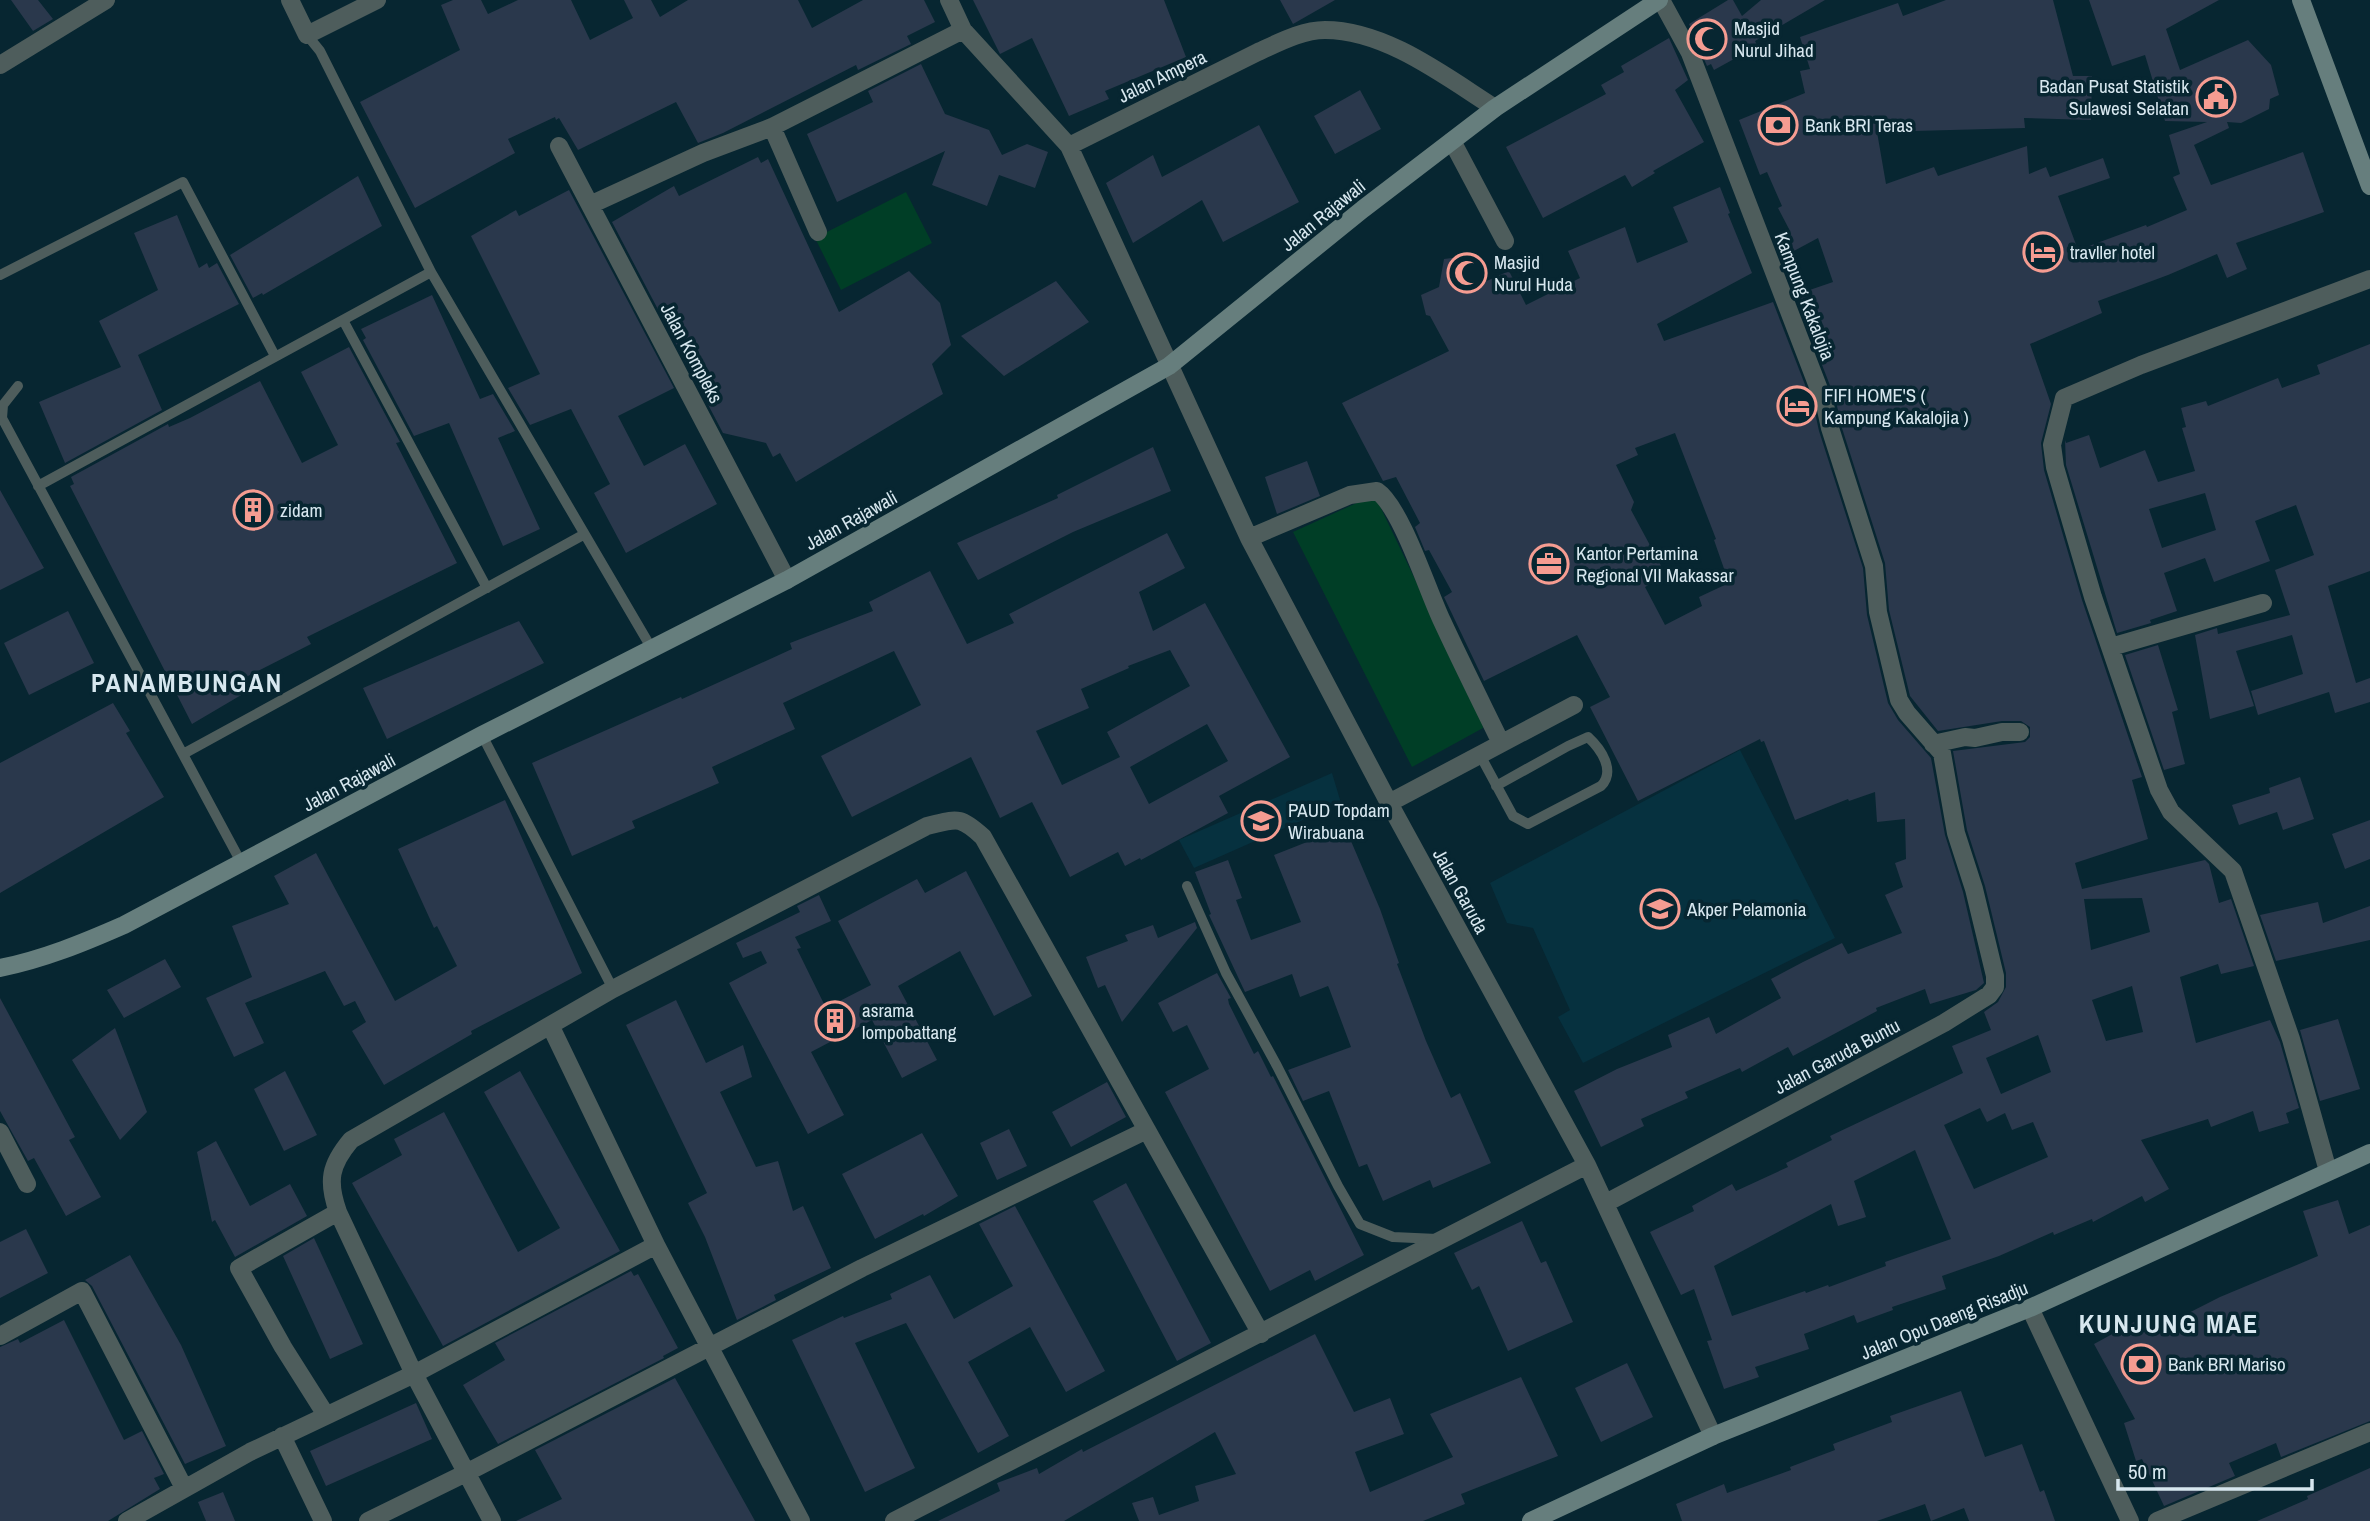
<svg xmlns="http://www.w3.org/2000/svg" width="2370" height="1521" viewBox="0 0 2370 1521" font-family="'Archivo Narrow',sans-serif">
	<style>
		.built { fill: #06313f }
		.green { fill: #003e26 }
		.building { fill: #2a384c; fill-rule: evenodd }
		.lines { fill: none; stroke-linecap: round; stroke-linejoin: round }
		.lane { stroke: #4e5d5c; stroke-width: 10 }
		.street { stroke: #4e5d5c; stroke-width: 18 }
		.secondary { stroke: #667e7d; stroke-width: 18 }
		.labels { text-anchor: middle; stroke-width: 7; stroke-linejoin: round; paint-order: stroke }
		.poi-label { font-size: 19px; fill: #d7e7ef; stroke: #072631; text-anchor: start }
		.street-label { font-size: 19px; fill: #d7e7ef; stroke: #072631 }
		.district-label { font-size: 26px; font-weight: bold; letter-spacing: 2px; fill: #d7e7ef; stroke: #072631 }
	</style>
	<rect width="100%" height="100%" fill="#072631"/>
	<path class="built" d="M1740 750 1835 938 1583 1063 1558 1017 1570 1010 1533 928 1507 923 1490 883Z
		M1332 773 1341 803 1194 868 1179 840Z"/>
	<path class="green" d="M906 192 932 243 841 290 815 238Z
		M1372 496 1377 500 1482 719 1483 728 1412 767 1293 532Z"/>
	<path class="building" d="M11 0H38L53 19 33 31Z
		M453 0H481L488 14 518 0H571L590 40 633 18 624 0H651L660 17 688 0H798L812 28 863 0H924L935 22 907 36 911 44 858 70 856 65 723 133 698 143 676 102 578 150 559 118 556 120 555 117 508 139 515 153 415 208 360 102 460 50 441 5Z
		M973 0H1164L1186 57 1105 91 1109 99 1069 116 1032 38 1000 54Z
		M1280 0H1335L1293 24Z
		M1728 0H1733L1742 16 1761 0H1825L1755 41 1759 49 1743 54 1714 70 1711 64 1707 66 1689 24Z
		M1946 0H2053L2073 76H2092L2091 120 2024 118 2025 128 1877 132 1886 184 1934 167 1938 176 2027 146 2029 174 2046 167 2050 177 2103 158 2110 178 2058 196 2078 250 2146 225 2147 227 2187 210 2173 177 2180 174 2169 135 2207 122 2165 121 2145 55 2112 66 2089 0H2219L2166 29 2180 70 2248 40 2271 65 2279 95 2270 99 2269 109 2241 123 2227 122 2229 128 2194 145 2211 185 2303 152 2324 212 2236 243 2247 269 2227 278 2217 254 2168 275 2098 301 2102 313 2030 344 2051 404 2041 443 2044 470 2082 600 2142 777 2132 780 2148 839 2075 863 2082 889 2205 860 2209 864 2219 903 2231 899 2254 966 2221 974 2218 964 2180 977 2196 1043 2270 1020 2280 1042 2299 1108 2286 1113 2289 1123 2259 1132 2253 1111 2211 1127 2208 1119 2141 1140 2169 1189 2145 1202 2142 1196 2093 1222 2092 1219 2054 1235 2053 1232 1999 1256 1942 1276 1946 1289 1892 1307 1893 1310 1857 1323 1854 1315 1804 1334 1809 1349 1755 1367 1759 1377 1724 1389 1707 1341 1712 1340 1694 1289 1681 1295 1650 1232 1694 1211 1692 1206 1732 1184 1736 1191 1788 1167 1786 1163 1832 1140 1830 1136 1963 1073 1952 1046 1991 1030 1984 1012 1998 1002 2006 987V973L1985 886 1967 830 1953 751 2025 742 2030 737V727L2021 721H2002L1938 731 1910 696 1889 610 1885 563 1841 425 1836 401 1795 295 1833 282 1818 238 1792 252 1783 232 1789 229 1778 208 1782 206 1767 172 1760 175 1739 120 1805 93 1800 71 1810 69 1800 37 1898 3 1903 16ZM2142 898 2150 932 2091 950 2084 899ZM2132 986 2143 1032 2106 1041 2092 1000ZM2038 1035 2051 1072 2001 1094 1986 1058ZM1980 1108 1987 1122 2005 1113 2012 1130 2033 1122 2048 1157 1974 1189 1944 1125ZM1915 1150 1951 1239 1885 1262 1886 1266 1829 1287 1828 1285 1806 1293 1805 1291 1732 1316 1714 1266 1831 1204 1838 1226 1866 1217 1854 1181Z
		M1669 38 1688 80 1675 90 1704 142 1653 171 1655 173 1632 187 1625 175 1543 218 1506 147 1606 94 1601 85 1624 72 1621 66Z
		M921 64 945 114 989 130 1002 155 1027 144 1048 152 1035 188 999 175 987 206 932 185 945 151 837 202 807 134 873 102 868 91Z
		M1360 90 1381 129 1335 154 1314 116Z
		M1259 125 1299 202 1223 242 1202 200 1133 243 1106 183 1153 155 1162 177Z
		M758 157 761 163 768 159 839 312 909 271 940 303 951 345 932 364 943 394 796 482 780 453 773 457 766 443 723 433 612 222 674 186 679 196Z
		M358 176 382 226 263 295 262 293 253 298 230 255Z
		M1720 187 1730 213 1728 214 1752 273 1657 324 1664 341 1773 302 1814 408 1819 431 1863 568 1867 615 1888 703 1898 720 1931 758 1945 835 1963 892 1984 983 1976 990 1930 1004 1925 989 1876 1008 1877 1011 1793 1056 1788 1047 1742 1072 1740 1068 1685 1092 1688 1098 1641 1119 1644 1126 1601 1147 1574 1091 1617 1069 1672 1047 1668 1035 1709 1017 1716 1034 1781 998 1771 979 1803 962 1842 943 1848 954 1902 933 1885 895 1903 887 1895 863 1906 859 1905 819 1877 822 1875 792 1849 801 1848 799 1795 820 1764 741 1761 742 1760 739 1638 801 1590 707 1610 697 1577 635 1484 681 1444 597 1452 592 1429 550 1425 551 1415 527 1420 523 1396 477 1383 481 1342 403 1449 351 1430 316 1426 315 1421 295 1439 287 1444 259 1467 256 1480 284 1509 271 1526 305 1580 278 1568 251 1625 227 1637 263 1688 242 1673 207ZM1675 433 1716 539 1714 540 1729 583 1699 597 1702 606 1665 625 1645 587 1666 575 1631 510 1634 502 1616 465 1638 455 1635 448Z
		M569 190 674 388 618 416 644 466 685 444 717 504 626 553 594 493 610 484 571 409 530 425 508 388 540 374 471 236 516 210 519 216Z
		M177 215 199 268 207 263 209 268 217 263 239 304 138 355 162 410 65 463 39 402 121 367 99 321 158 290 134 233Z
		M1056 281 1089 322 1004 376 961 336Z
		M432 295 480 399 493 394 515 431 498 438 540 529 503 546 449 423 414 436 363 340 366 338 361 329Z
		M2370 344V571L2328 586 2356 683 2370 678V702L2335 713 2329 692 2258 715 2251 691 2303 674 2292 635 2236 651 2254 706 2210 719 2195 635 2217 628 2218 634 2290 615 2275 570 2314 555 2296 505 2255 521 2270 561 2214 582 2205 558 2164 573 2177 611 2150 620 2151 623 2117 633 2066 465 2065 440 2066 443 2089 435 2100 468 2145 450 2158 482 2195 471 2182 428 2186 427 2181 408 2206 401 2208 406 2278 378 2282 388 2320 374 2317 365ZM2205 493 2216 530 2162 548 2149 509Z
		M349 347 400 442 396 443 457 563 307 637 311 644 242 679 248 691 192 724 70 486 74 484 71 477 168 424 169 427 190 418 260 381 302 463 338 445 301 372Z
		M1153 447 1171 491 1073 532 978 580 957 543 1058 498 1057 495Z
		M1307 461 1320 496 1277 514 1265 477Z
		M0 490 44 568 0 590Z
		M1167 533 1185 568 1139 592 1153 631 1205 603 1290 757 1219 796 1228 813 1141 860 1140 858 1125 866 1118 852 1070 877 1032 802 1000 818 971 757 852 817 821 756 921 705 894 651 783 703 795 729 712 767 719 783 632 821 635 828 572 856 532 763 681 697 682 699 792 649 790 643 873 611 869 602 930 571 967 644 1014 623 1009 614ZM1170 650 1190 686 1107 732 1120 757 1062 785 1036 731 1089 708 1081 689 1129 668 1128 666ZM1207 724 1228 761 1149 804 1130 767Z
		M68 611 94 663 29 695 4 643Z
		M519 621 544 663 387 739 363 688Z
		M2158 645 2178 710 2172 712 2185 764 2164 770 2125 655Z
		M113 703 130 731 126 733 164 797 0 893V763Z
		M2300 777 2314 819 2283 830 2277 812 2239 825 2232 805 2270 793 2269 788Z
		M505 800 582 973 471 1031 472 1034 384 1085 352 1031 366 1022 355 1001 344 1006 325 971 245 1003 264 1043 234 1057 206 998 252 977 232 926 289 904 274 876 316 853 395 1001 457 966 437 926 434 928 398 849Z
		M2370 820V859L2345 869 2332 834Z
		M1345 827 1380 909 1399 963 1397 964 1426 1041 1451 1098 1460 1093 1491 1163 1433 1188 1430 1180 1383 1201 1367 1164 1359 1167 1329 1091 1303 1101 1288 1070 1351 1047 1329 988 1328 986 1300 997 1292 974 1245 992 1209 915 1211 914 1195 872 1228 860 1242 898 1236 900 1251 940 1301 922 1274 855Z
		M966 871 1032 996 994 1016 960 951 898 986 937 1060 902 1078 872 1020 811 1052 844 1115 808 1134 729 983 767 963 761 951 743 958 736 943 800 912 797 906 819 895 831 921 795 937 801 948 797 949 826 1008 871 985 838 921 917 879 925 893Z
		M2318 902 2323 923 2370 906V940L2276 961 2260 915Z
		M1195 922 1197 928 1122 1022 1105 985 1098 988 1086 957 1128 941 1125 935 1153 925 1158 938Z
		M165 959 181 987 124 1018 107 990Z
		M1217 973 1231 998 1228 999 1229 1004 1254 1054 1258 1051 1271 1077 1273 1076 1364 1255 1315 1281 1310 1270 1270 1291 1165 1092 1209 1069 1187 1025 1173 1032 1158 1003Z
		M0 998 75 1137 69 1140 101 1197 66 1216 34 1158 28 1161 0 1111Z
		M676 1000 706 1063 743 1045 752 1077 720 1092 756 1167 778 1161 793 1211 803 1206 831 1268 774 1295 776 1300 737 1320 705 1237 688 1203 707 1193 626 1025Z
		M2338 1019 2360 1089 2320 1101 2300 1030Z
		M115 1028 147 1112 120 1140 72 1060Z
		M285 1071 317 1135 284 1151 254 1089Z
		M520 1071 620 1251 443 1346 352 1183 402 1155 394 1139 444 1112 518 1252 560 1228 484 1092Z
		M1107 1082 1126 1117 1071 1147 1052 1112Z
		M1009 1129 1027 1166 997 1180 980 1143Z
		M922 1133 958 1196 924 1216 923 1214 875 1239 842 1174Z
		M216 1141 250 1206 290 1184 307 1216 235 1257 215 1220 212 1222 197 1152Z
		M1126 1183 1211 1343 1177 1361 1093 1201Z
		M2338 1200 2349 1234 2370 1225V1421L2281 1457 2276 1443 2229 1463 2235 1476 2164 1506 2142 1459 2136 1461 2124 1423 2135 1419 2094 1344 2149 1314 2157 1329 2220 1297 2318 1256 2303 1211Z
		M1015 1206 1105 1371 1066 1392 1030 1327 968 1362 1009 1436 978 1453 906 1323 855 1343 915 1468 865 1492 792 1340 843 1316 844 1318 892 1299 890 1294 930 1275 954 1319 1013 1286 979 1224Z
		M1522 1221 1541 1263 1546 1261 1573 1322 1508 1351 1479 1286 1472 1290 1454 1253Z
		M26 1229 48 1273 0 1298V1242Z
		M314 1238 363 1344 330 1359 283 1256Z
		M130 1255 181 1345 226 1446 185 1464 92 1286 85 1280Z
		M631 1271 634 1276 638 1274 678 1348 663 1356 664 1358 498 1444 463 1385 505 1360 495 1343Z
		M64 1320 124 1440 142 1431 164 1474 154 1478 160 1489 108 1521H0V1347L18 1339 20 1343Z
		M1315 1334 1354 1412 1390 1398 1404 1434 1355 1452 1370 1492 1453 1457 1430 1414 1521 1377 1558 1456 1461 1494 1465 1504 1423 1521H1139L1132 1503 1153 1497 1159 1515 1199 1501 1195 1486 1236 1474 1215 1432 1064 1521H938L1000 1491 997 1483 1037 1468 1039 1474 1082 1449 1083 1452Z
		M1627 1363 1653 1417 1601 1442 1575 1388Z
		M675 1378 755 1521H516L562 1499 535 1450Z
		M1961 1391 1985 1457 2022 1444 2040 1492 2044 1490 2055 1521H1969L1964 1508 1931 1521 1925 1504 1877 1521H1682L1676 1504 1724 1484 1727 1493 1791 1470 1790 1467 1835 1450 1833 1444 1892 1422 1890 1416Z
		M416 1403 432 1439 326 1486 310 1451Z
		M2370 1468V1521H2257L2308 1499 2307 1496Z
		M223 1492 235 1521H206L198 1502Z"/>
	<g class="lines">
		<path class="lane" d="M307 35 320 51 431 272 652 649
			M0 275 183 182 275 356
			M343 320 487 588
			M18 386 3 405 2 418 242 864
			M38 486 431 272
			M482 735 613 989
			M185 753 583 535
			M1480 755 1513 816 1528 824 1601 786C1616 771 1601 749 1588 737L1568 746 1496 786
			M1187 886 1226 973 1277 1066 1338 1186 1360 1224 1393 1237 1437 1239"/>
		<path class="street" d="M290 0 307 35 377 0
			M949 0 963 30 1069 146
			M0 65 106 0
			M1495 108C1446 77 1386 30 1325 30 1302 30 1278 43 1258 52L1069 146 1249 538 1389 803 1587 1165 1713 1436
			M772 127 818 232
			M1452 141 1505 241
			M559 146 787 580
			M590 205 703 153 772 127 963 30
			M1249 538 1350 495 1377 491C1401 507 1428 592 1442 621 1461 662 1481 702 1501 743
			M2111 647 2263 603
			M1933 744 1965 737 1975 738 2002 732H2020
			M1389 803 1574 705
			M551 1027 656 1245 801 1521
			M0 1132 27 1184
			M2328 1171 2291 1039 2233 871 2171 812 2159 790 2093 597 2055 467 2052 445 2064 398 2141 365 2370 279
			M1606 1203 1944 1023 1989 995 1995 987V976L1974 889 1956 833 1942 753 1907 713 1899 700 1878 612 1874 566 1830 428 1825 405 1690 53 1661 0
			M2030 1308 2130 1521
			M0 1336 82 1291 184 1488
			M326 1415 283 1347 239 1268 338 1212
			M282 1436 323 1521
			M127 1521 250 1452 414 1374 656 1245
			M368 1521 466 1473 862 1268 1147 1130
			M492 1521 414 1374 338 1212C327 1181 330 1165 351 1140L613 989 927 826C957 819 959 815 983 837L1261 1334
			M894 1521 1587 1165
			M2157 1521 2370 1432"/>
		<path class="secondary" d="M2301 0 2370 186
			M0 968C44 959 83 943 124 925L482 735 787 580 1169 366 1363 209 1495 108 1659 0
			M1531 1521 1713 1436 2030 1308 2370 1153"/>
	</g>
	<defs>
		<g id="mosque-ring" transform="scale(2.0125)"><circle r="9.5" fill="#072631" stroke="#f59c91" stroke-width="1.5"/><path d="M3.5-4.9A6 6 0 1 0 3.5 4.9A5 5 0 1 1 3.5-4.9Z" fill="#f59c91"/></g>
		<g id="civic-ring" transform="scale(2.0125)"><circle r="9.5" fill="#072631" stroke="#f59c91" stroke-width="1.5"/><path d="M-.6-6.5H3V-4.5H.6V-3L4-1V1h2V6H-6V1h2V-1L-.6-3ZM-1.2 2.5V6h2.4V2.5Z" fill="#f59c91"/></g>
		<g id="bank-ring" transform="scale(2.0125)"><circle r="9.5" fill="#072631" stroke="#f59c91" stroke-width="1.5"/><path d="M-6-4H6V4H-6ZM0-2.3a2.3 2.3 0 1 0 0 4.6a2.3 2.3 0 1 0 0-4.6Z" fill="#f59c91"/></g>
		<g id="hotel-ring" transform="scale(2.0125)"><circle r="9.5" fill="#072631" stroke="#f59c91" stroke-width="1.5"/><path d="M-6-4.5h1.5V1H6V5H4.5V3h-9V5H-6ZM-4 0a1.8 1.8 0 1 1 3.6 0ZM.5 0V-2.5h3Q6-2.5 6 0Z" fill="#f59c91"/></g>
		<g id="building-ring" transform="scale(2.0125)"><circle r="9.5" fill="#072631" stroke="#f59c91" stroke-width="1.5"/><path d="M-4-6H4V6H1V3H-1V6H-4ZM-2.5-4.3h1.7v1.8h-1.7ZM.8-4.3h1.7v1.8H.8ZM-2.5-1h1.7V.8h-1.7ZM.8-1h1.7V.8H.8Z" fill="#f59c91"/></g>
		<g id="office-ring" transform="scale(2.0125)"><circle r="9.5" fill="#072631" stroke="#f59c91" stroke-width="1.5"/><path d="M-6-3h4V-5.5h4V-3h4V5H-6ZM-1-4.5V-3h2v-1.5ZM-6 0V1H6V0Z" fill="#f59c91"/></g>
		<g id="school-ring" transform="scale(2.0125)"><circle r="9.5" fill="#072631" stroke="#f59c91" stroke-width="1.5"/><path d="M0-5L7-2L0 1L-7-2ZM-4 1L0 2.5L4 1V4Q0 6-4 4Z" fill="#f59c91"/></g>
	</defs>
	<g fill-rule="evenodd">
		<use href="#mosque-ring" x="1707" y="39"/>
		<use href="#civic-ring" x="2216" y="97"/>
		<use href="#bank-ring" x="1778" y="125"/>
		<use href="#hotel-ring" x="2043" y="252"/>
		<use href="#mosque-ring" x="1467" y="273"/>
		<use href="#hotel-ring" x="1797" y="406"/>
		<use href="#building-ring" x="253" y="510"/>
		<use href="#office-ring" x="1549" y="564"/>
		<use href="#school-ring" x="1261" y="821"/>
		<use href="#school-ring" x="1660" y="909"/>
		<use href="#building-ring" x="835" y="1021"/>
		<use href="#bank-ring" x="2141" y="1364"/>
	</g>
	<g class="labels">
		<g class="poi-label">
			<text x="1734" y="35">Masjid<tspan x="1734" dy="22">Nurul Jihad</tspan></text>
			<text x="2189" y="93" text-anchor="end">Badan Pusat Statistik<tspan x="2189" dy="22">Sulawesi Selatan</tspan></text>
			<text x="1805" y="132">Bank BRI Teras</text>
			<text x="2070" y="259">travller hotel</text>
			<text x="1494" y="269">Masjid<tspan x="1494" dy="22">Nurul Huda</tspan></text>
			<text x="1824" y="402">FIFI HOME'S (<tspan x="1824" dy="22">Kampung Kakalojia )</tspan></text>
			<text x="280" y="517">zidam</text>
			<text x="1576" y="560">Kantor Pertamina<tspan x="1576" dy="22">Regional VII Makassar</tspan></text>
			<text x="1288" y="817">PAUD Topdam<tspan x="1288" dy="22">Wirabuana</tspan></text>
			<text x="1687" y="916">Akper Pelamonia</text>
			<text x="862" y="1017">asrama<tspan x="862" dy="22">lompobattang</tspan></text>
			<text x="2168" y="1371">Bank BRI Mariso</text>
		</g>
		<g class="street-label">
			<text transform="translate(1162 76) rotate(-26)" y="7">Jalan Ampera</text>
			<text transform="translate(1323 215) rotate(-39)" y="7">Jalan Rajawali</text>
			<text transform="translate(1805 296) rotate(69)" y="7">Kampung Kakalojia</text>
			<text transform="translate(692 353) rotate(62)" y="7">Jalan Kompleks</text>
			<text transform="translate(851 520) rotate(-29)" y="7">Jalan Rajawali</text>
			<text transform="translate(349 782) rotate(-28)" y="7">Jalan Rajawali</text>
			<text transform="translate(1461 891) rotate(61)" y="7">Jalan Garuda</text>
			<text transform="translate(1837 1056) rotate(-28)" y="7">Jalan Garuda Buntu</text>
			<text transform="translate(1944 1320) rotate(-22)" y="7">Jalan Opu Daeng Risadju</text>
		</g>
		<g class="district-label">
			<text x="187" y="692">PANAMBUNGAN</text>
			<text x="2169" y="1333">KUNJUNG MAE</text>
		</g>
	</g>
	<path d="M2118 1479v10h194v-10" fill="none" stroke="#d7e7ef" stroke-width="3.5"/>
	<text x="2128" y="1479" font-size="21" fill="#d7e7ef" stroke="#072631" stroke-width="5" paint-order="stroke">50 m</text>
</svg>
